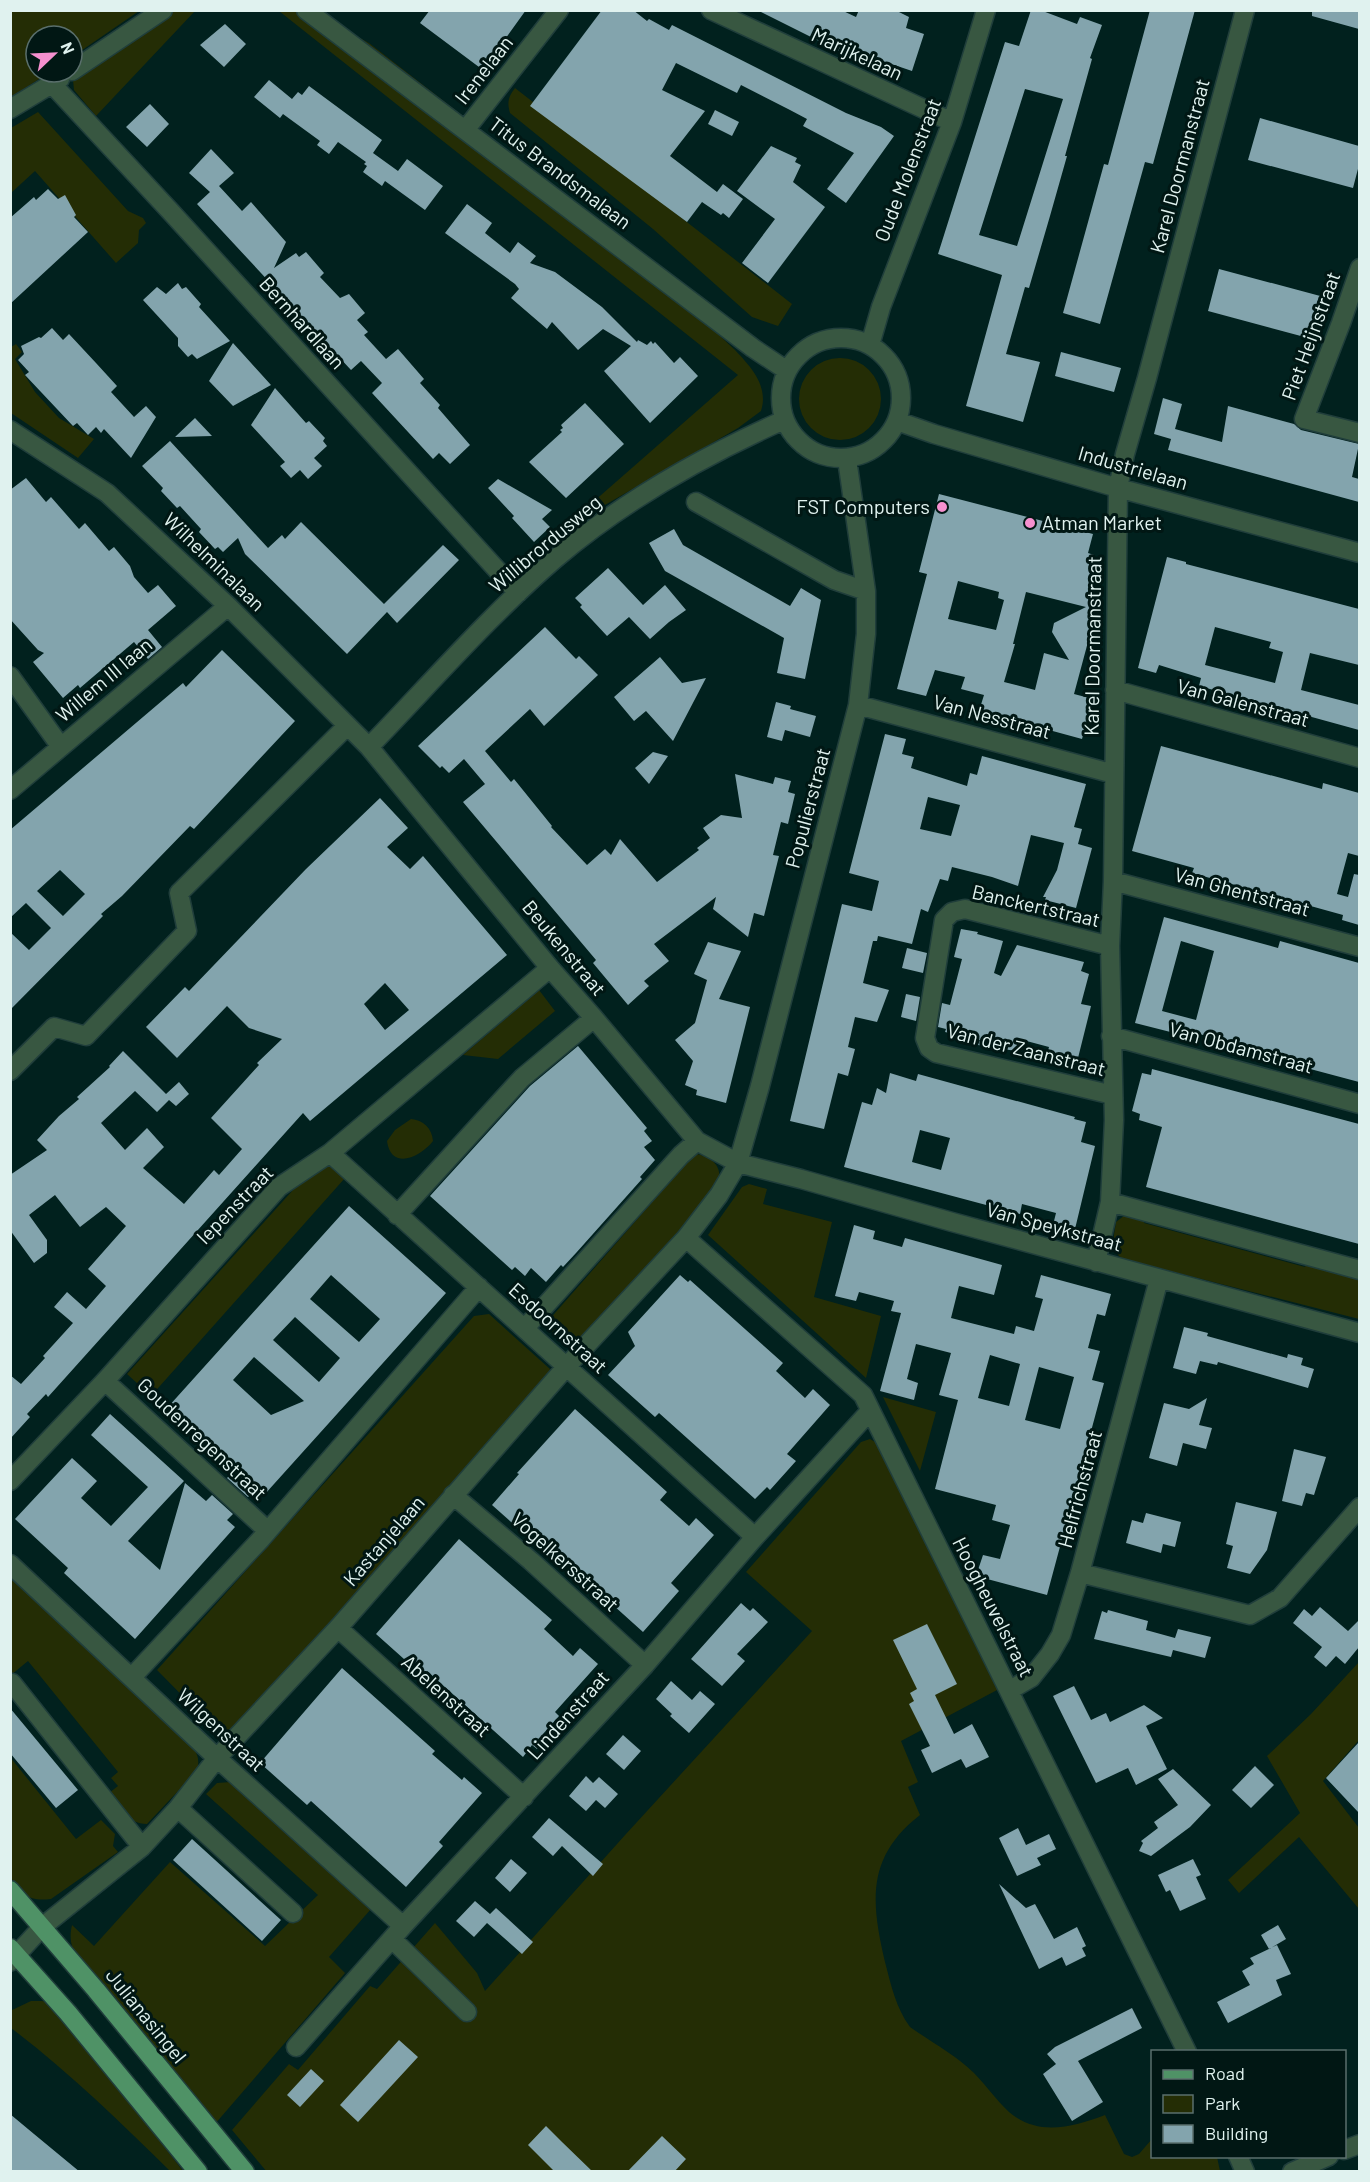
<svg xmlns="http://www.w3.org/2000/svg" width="1370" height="2182" viewBox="0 0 1370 2182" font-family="Barlow,sans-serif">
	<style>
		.green { fill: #242d05 }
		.building { fill: #83a4ad; fill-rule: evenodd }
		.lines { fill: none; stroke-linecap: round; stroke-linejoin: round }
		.minor-casing { stroke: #203e3b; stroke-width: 21 }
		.major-casing { stroke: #203e3b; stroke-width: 21 }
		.minor { stroke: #385741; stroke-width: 18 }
		.major { stroke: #4f9266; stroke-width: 18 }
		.poi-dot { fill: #f690cf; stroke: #011714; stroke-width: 2 }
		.labels { text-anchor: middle; stroke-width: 6; stroke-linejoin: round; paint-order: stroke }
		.street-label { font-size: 20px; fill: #e0f2ef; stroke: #011714 }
		.poi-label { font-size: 20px; fill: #e0f2ef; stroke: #011714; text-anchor: end }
	</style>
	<rect width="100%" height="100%" fill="#01211e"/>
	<path class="green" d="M10 11 11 10 139 11 72 57V36H36V72H50L11 97Z
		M172 11H195L96 116 74 90 73 80Z
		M279 11H311L369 43 503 147 631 253 735 350C751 367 769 386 761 411L738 428 560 531 738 375Z
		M515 88 792 304 778 326 752 317 653 229 510 113C507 103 508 97 515 88Z
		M38 112 128 211 143 218 146 223 139 230 138 243 116 263 35 171 11 193V128Z
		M16 344 22 352 15 359 35 392 59 418 94 439 78 458 11 413V347Z
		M799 399a41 41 0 1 1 82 0a41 41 0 1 1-82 0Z
		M539 990 555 1011 498 1059 463 1055Z
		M411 1119C423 1120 432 1128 433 1141 421 1157 391 1171 387 1141L395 1130Z
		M693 1154C706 1154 722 1163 719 1179 717 1184 711 1191 708 1197L580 1345 569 1348 550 1330 548 1321 683 1167 680 1164Z
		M322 1163 330 1165 345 1178 151 1396 127 1374 302 1180Z
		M749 1184 767 1189 763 1204 832 1222 814 1297 881 1316 866 1378 708 1235 742 1187Z
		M1125 1215 1145 1216 1144 1223 1305 1267 1307 1261 1359 1276V1319L1123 1259C1109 1250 1114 1237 1116 1222Z
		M489 1314 550 1369 548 1379 236 1728 223 1737 157 1670 474 1316Z
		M883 1397 936 1412 920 1471Z
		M870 1439 875 1442 999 1689 901 1741 918 1782 908 1787 920 1815C866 1857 871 1902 885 1962 891 1985 896 2008 910 2027 931 2042 956 2055 974 2073 986 2085 996 2100 1009 2112 1038 2137 1073 2127 1105 2115L1124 2154 1132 2157 1139 2154 1152 2139V2156L1217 2157 1220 2171 267 2172 232 2130 289 2064 298 2070 370 1986 377 1989 435 1923 477 1973 485 1991 626 1834 812 1631 746 1572 861 1442Z
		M10 1577 194 1749C199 1757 199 1762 197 1771L147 1824C127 1824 120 1807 109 1793L118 1786 111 1778 118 1772 28 1661 11 1675Z
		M1359 1662V1740L1323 1781 1359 1828V1909L1299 1837 1239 1893 1228 1880 1300 1813 1267 1756 1311 1714Z
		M10 1757 76 1839 101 1820 115 1834 113 1846 118 1852 51 1899C28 1902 24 1894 11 1878Z
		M231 1782 371 1909 329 1957 345 1973 215 2124 77 1958C71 1946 69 1938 72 1925L94 1946 170 1862 265 1946 318 1895 206 1794 217 1783Z
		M31 2001H42L53 2004 183 2171H170C119 2121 68 2071 11 2028L10 2011Z"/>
	<path class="building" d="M430 10H526L483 70 420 23Z
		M602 10H633L647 21 649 19 669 30 672 25 846 113 881 127 894 136 846 203 827 189 854 153 803 126 807 119 790 110 741 85 737 93 676 63 662 90 705 111 670 156 717 192 723 184 743 199 729 218 723 213 721 215 702 202 687 222 530 106Z
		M757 10H841L856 17 859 10H895L909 17 906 28 924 34 912 71 862 54 860 56 843 48 841 52Z
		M1031 10H1040L1077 24 1080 17 1102 25 1090 58 1092 59 1065 156H1067L1050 216 1029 288 1025 287 1006 354 1040 362 1023 422 966 406 1002 275 938 254 1005 42 1019 46ZM1025 89 1063 99 1017 246 979 235Z
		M1150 10H1195L1153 164 1145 162 1100 324 1063 313 1104 164 1108 165Z
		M1312 10H1359V29L1312 16Z
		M225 24 246 44 224 67 200 45Z
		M269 80 292 99 298 92 302 95 309 86 382 140 373 153 398 171 407 159 443 186 425 210 385 181 382 186 363 172 367 166 364 164 366 162 338 142 329 154 317 145 320 141 283 114 280 118 254 97Z
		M150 104 169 124 147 147 126 127Z
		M715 110 739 122 732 136 708 124Z
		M1260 118 1359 146V165L1353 188 1248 160Z
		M771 146 797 158 795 162 801 165 793 182 825 207 768 283 742 263 775 219 737 191Z
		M211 149 234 173 219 186 242 211 251 202 286 242 274 268 296 253 299 257 306 252 324 273 320 277 340 298 349 294 365 313 357 320 368 332 364 335 386 359 398 349 424 379 420 383 440 405 438 408 470 445 450 464 439 453 433 459 372 393 382 383 361 361 351 370 197 204 210 192 189 173Z
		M48 189 58 199 65 195 76 215 74 217 88 232 10 304V218L34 197 36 200Z
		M467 204 492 223 485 233 510 253 518 242 536 256 530 263 555 272 602 307 637 342 638 340 647 345 651 341 653 344 655 342 674 363 680 357 698 376 650 423 604 371 631 346 603 329 578 350 552 322 547 329 511 298 519 289 515 284 445 233Z
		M1219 269 1324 297 1312 339 1208 311Z
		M178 283 182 289 186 287 201 304 199 307 230 341 197 359 192 354 188 357 178 346V338L143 300 157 287 166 294Z
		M52 328 63 340 69 334 96 363 117 386 111 392 134 417 146 406 156 417 131 458 104 429 101 433 96 427 88 435 77 423 73 426 25 375 29 372 18 360 24 354 21 346 39 337 41 338Z
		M233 343 271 385 233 406 209 381Z
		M1061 352 1121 368 1114 392 1055 376Z
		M275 388 306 423 309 421 325 438 323 441 327 446 314 458 322 466 308 479 300 470 291 478 280 466 285 462 251 425Z
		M1163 398 1182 404 1175 429 1222 442 1228 406 1294 424 1301 430 1359 444 1352 477 1359 479V502L1168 450 1171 439 1154 434Z
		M585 403 624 444 566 498 529 462 562 432 560 430 563 428 561 425Z
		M195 418 212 436 175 437Z
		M170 441 268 548 282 535 285 539 301 522 384 604 443 545 459 560 397 623 387 612 347 654 245 554 238 538 223 552 218 547 215 549 199 532 201 529 180 506 177 508 161 491 163 488 142 466Z
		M26 478 46 502 51 497 79 529 85 523 109 551 114 547 130 566 134 577 148 593 158 585 176 606 148 630 162 647 148 659 134 642 80 688 78 685 63 698 33 662 44 653 38 650 10 619V490Z
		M498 479 552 510 542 519 550 527 534 542 512 518 514 516 488 488Z
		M939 494 1093 534 1088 553 1094 555V609L1092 627 1074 694 1093 699 1082 739 979 711 984 695 961 689 965 677 935 670 926 696 897 689 927 574 919 572ZM958 581 999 592 998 598 1004 600 996 630 948 619ZM1026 592 1086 607 1054 623 1052 632 1069 660 1044 653 1035 690 1004 682 1015 644H1013Z
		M674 529 683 545 790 606 801 588 821 600 805 679 777 673 784 638 665 571 649 543Z
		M1167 557 1186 562V564L1359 609V665L1310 653 1301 690 1359 705V730L1199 686 1201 678 1159 665 1156 673 1138 668ZM1215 627 1271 642 1269 648 1283 652 1275 683 1205 665Z
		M608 568 643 605 665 585 686 610 669 622 650 639 629 617 607 636 580 607 582 605 575 598Z
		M545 627 576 659 579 656 598 675 544 726 530 709 485 751 511 782 514 779 552 826 551 827 587 865 605 849 611 855 620 839 657 882 699 850 697 848 710 838 703 828 721 815 742 818 735 774 773 784 775 777 791 781 788 792 795 794 788 824 781 822 773 855 779 856 764 916 754 913 748 937 713 909 716 897 654 944 669 961 644 981 649 986 628 1005 593 963 596 960 463 802 485 784 464 759 449 773 442 766 440 768 418 746Z
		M222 650 295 721 194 829 190 826 122 896 101 914 103 916 10 1010V932L29 950 51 928 26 903 10 918V830L183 683 186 687ZM60 870 85 894 63 916 37 891Z
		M660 657 682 683 706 678 673 741 646 711 634 721 614 697Z
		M776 702 791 706 790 709 816 716 810 737 785 730 782 741 767 737Z
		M885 734 906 739 902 754 914 757 911 768 967 786 970 773 977 775 982 756 1086 784 1074 827 1082 829 1078 844 1092 848 1076 908 1045 900 1046 897H1043L1057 870 1064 843 1031 835 1018 886 992 877 952 867 948 881 940 879 928 912 921 909 912 944 878 936 877 941H873L863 983 889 990 877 1022 855 1017 848 1047 855 1049 848 1076 838 1073 824 1129 790 1121 842 904 872 911 879 881 849 873ZM928 797 960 805 951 836 920 829Z
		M1161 746 1322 789 1323 783 1359 793V856L1348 853 1337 894 1348 897 1354 874 1359 875V925L1342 920 1343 915 1192 873 1194 868 1132 851Z
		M653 752 668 756 649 784 635 768Z
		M380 798 408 828 387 847 410 869 423 856 507 955 310 1121 303 1113 48 1397 46 1394 27 1414 30 1417 10 1439V1375L21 1384 45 1358 43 1356 73 1323 54 1307 67 1292 86 1309 106 1286 88 1269 126 1226 106 1207 80 1227 55 1195 29 1215 47 1240V1253L34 1263 10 1230V1175L47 1150 37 1140 59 1116 79 1099 77 1097 110 1067 109 1066 123 1051 166 1094 179 1082 189 1094 176 1106 169 1100 157 1112 135 1091 101 1123 125 1150 147 1128 164 1147 143 1168 184 1204 214 1170 219 1175 242 1149 211 1118 259 1065 257 1063 282 1039 249 1028 227 1006 177 1058 146 1027 185 987 189 991 306 869ZM385 983 409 1010 385 1030 364 1004Z
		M1164 917 1278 948 1280 941 1359 963V1082L1250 1053 1252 1047 1199 1034 1198 1039 1135 1023ZM1181 941 1214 951 1196 1020 1162 1011Z
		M961 929 978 932 977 934 1003 941 994 973 1001 976 1017 945 1084 962 1081 971 1089 974 1081 1004 1091 1006 1076 1066 1046 1058 1049 1047 1019 1039 1016 1051 978 1045 980 1040 945 1032 946 1029 938 1027 942 1003 950 1005 962 959 954 957Z
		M708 942 741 951 719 999 750 1007 726 1103 696 1095 697 1090 685 1085 693 1061 675 1040 695 1023 707 980 694 974Z
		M907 948 927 953 923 973 902 968Z
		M906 994 920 997 916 1021 901 1017Z
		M578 1046 647 1128 644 1131 652 1141 644 1147 655 1160 640 1177 642 1179 576 1253 563 1267 561 1265 546 1282 531 1268 525 1276 515 1267 512 1270 430 1196 530 1086Z
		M1152 1069 1359 1124V1244L1146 1187 1162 1127 1139 1120 1140 1114 1132 1111 1142 1073 1151 1075Z
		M890 1073 916 1081 918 1074 1075 1117 1074 1119 1086 1122 1081 1142 1095 1146 1075 1229 1070 1227 1068 1237 1051 1233 1056 1213 1022 1204 1020 1214 844 1167 862 1102 872 1105 877 1088 886 1093ZM920 1130 950 1138 941 1170 912 1162Z
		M349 1206 446 1293 265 1494 264 1493 258 1499 251 1494 248 1497 227 1478 231 1474 203 1450 210 1444 168 1407ZM331 1275 380 1319 359 1342 310 1299ZM295 1317 340 1358 319 1382 273 1340ZM254 1357 304 1401 271 1415 258 1403 233 1380Z
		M854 1225 875 1231 873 1239 902 1247 905 1238 1002 1265 994 1295 959 1286 951 1318 1014 1334 1016 1326 1034 1331 1043 1299 1035 1297 1041 1275 1111 1294 1105 1316 1097 1314 1088 1348 1100 1351 1092 1380 1104 1383 1047 1595 976 1576 983 1555 1000 1559 1010 1525 992 1520 996 1505 935 1489 958 1400 939 1395 951 1353 916 1344 907 1379 918 1383 914 1400 880 1391 901 1313 891 1311 894 1301 859 1292 856 1301 835 1296ZM990 1355 1020 1364 1009 1406 978 1398ZM1039 1367 1074 1377 1060 1429 1025 1420Z
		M680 1275 688 1282 690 1280 783 1363 776 1371 805 1398 813 1389 830 1405 787 1454 796 1461 770 1490 767 1487 755 1499 659 1413 655 1417 608 1375 635 1346 628 1332Z
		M1184 1327 1208 1333 1207 1336 1287 1358 1288 1354 1303 1358 1301 1365 1314 1369 1308 1388 1218 1362 1217 1365 1200 1361 1196 1374 1173 1368Z
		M1207 1398 1199 1425 1212 1428 1206 1449 1183 1443 1177 1466 1149 1458 1164 1403 1189 1409Z
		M575 1409 667 1492 660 1500 689 1526 696 1518 714 1535 671 1583 679 1591 643 1632 543 1542 539 1547 492 1505 519 1474 517 1473Z
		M110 1414 184 1481 128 1541 160 1570 185 1483 206 1501 212 1495 233 1514 227 1520 235 1527 135 1639 64 1573 68 1568 15 1519 72 1458 97 1481 81 1498 111 1526 148 1487 91 1435Z
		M1294 1449 1326 1457 1314 1495 1306 1493 1302 1506 1282 1501Z
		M1236 1502 1277 1512 1267 1550 1250 1574 1227 1568 1233 1546 1226 1544Z
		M1146 1513 1181 1522 1175 1547 1163 1544 1161 1553 1126 1543 1132 1520 1143 1523Z
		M459 1539 552 1620 544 1629 573 1656 580 1648 598 1664 555 1712 559 1716 543 1734 547 1738 537 1749 532 1745 523 1757 427 1671 423 1676 376 1634Z
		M741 1603 750 1611 753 1608 768 1622 737 1654 745 1661 722 1686 691 1659Z
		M1320 1607 1348 1631 1359 1620V1647L1345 1664 1336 1656 1326 1667 1314 1657 1322 1647 1293 1623 1304 1609 1312 1616Z
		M1108 1610 1148 1621 1146 1630 1175 1638 1178 1629 1211 1637 1205 1658 1173 1650 1171 1657 1094 1639 1102 1611 1107 1613Z
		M927 1624 957 1684 935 1695 954 1734 972 1724 989 1757 966 1768 961 1759 932 1773 921 1750 930 1746 909 1704 914 1701 910 1693 917 1689 893 1640Z
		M342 1668 435 1751 432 1754 462 1780 464 1777 482 1793 439 1842 443 1846 406 1887 311 1801 307 1805 260 1763Z
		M671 1681 692 1700 700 1691 715 1704 689 1733 670 1716 672 1714 656 1699Z
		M1074 1686 1091 1720 1106 1713 1110 1722 1144 1705 1163 1718 1146 1726 1167 1769 1136 1785 1128 1768 1096 1783 1053 1696Z
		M10 1708 78 1790 56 1808 10 1753Z
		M623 1735 641 1751 624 1770 606 1754Z
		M1359 1742V1813L1326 1778Z
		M1255 1766 1274 1785 1251 1808 1232 1790Z
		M1173 1769 1211 1805 1190 1827 1151 1856 1139 1851 1143 1843 1141 1841 1158 1828 1154 1822 1178 1805 1158 1779Z
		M586 1776 593 1783 599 1777 618 1794 605 1808 596 1800 586 1811 569 1796Z
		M549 1818 603 1864 593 1876 562 1846 553 1856 532 1837Z
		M1018 1828 1026 1845 1049 1834 1056 1849 1037 1858 1041 1865 1017 1876 999 1838Z
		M192 1839 281 1920 262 1941 173 1860Z
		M511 1859 527 1873 510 1892 495 1878Z
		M1193 1859 1201 1875 1196 1877 1206 1899 1180 1911 1170 1890 1166 1892 1158 1875Z
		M999 1884 1026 1908 1035 1904 1054 1939 1077 1927 1086 1946 1082 1948 1086 1956 1066 1966 1062 1957 1039 1969Z
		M475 1901 490 1914 496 1908 533 1942 522 1954 487 1923 474 1937 456 1921Z
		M1278 1925 1286 1939 1269 1949 1261 1935Z
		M1277 1945 1291 1974 1276 1980 1282 1995 1228 2023 1217 2002 1250 1985 1242 1971 1254 1964 1250 1958Z
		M1132 2008 1142 2028 1078 2061 1103 2102 1072 2121 1043 2074 1056 2064 1047 2054 1055 2047Z
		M399 2040 418 2057 358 2122 340 2105Z
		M311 2069 324 2081 300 2107 287 2095Z
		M10 2114 34 2134 80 2172H10Z
		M546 2126 562 2142 593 2172H555L528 2145Z
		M662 2136 686 2159 674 2172H627Z"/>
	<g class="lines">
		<g class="minor-casing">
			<path id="minor" d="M306 10 753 348 786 370
				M711 10 952 122
				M72 71 163 10
				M52 84 171 212 518 593
				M10 109 60 79
				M466 129 559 10
				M1360 268 1341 323 1304 419 1360 433
				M781 398a60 60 0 1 1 120 0a60 60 0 1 1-120 0Z
				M870 345 881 307 952 122 986 10
				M897 421 934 434 1118 488 1360 553
				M10 430 107 493 228 606 369 747 550 968 594 1018 697 1141 738 1163 801 1179 952 1222 1360 1333
				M696 502 834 580 866 591
				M10 676 61 747
				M1115 690 1360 758
				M858 705 1114 774
				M369 747C430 684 489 616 555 559 623 501 703 456 784 420
				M10 790 228 606
				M1113 881 1360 947
				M1110 946 965 909 952 912 944 920 925 1038 929 1048 936 1053 1113 1095
				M1111 1036 1360 1104
				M10 1071 54 1027 86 1036 187 931 179 893 347 726
				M330 1153 755 1537
				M1110 1202 1360 1270
				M397 1215 522 1078 594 1018
				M686 1238 863 1395 1187 2052
				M1096 1262 1110 1202 1114 1120 1110 946 1113 881 1118 488 1125 454 1147 378 1245 10
				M525 1328 681 1155 697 1141
				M105 1381 268 1531
				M10 1481 105 1381 279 1187 330 1153 550 968
				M453 1495 531 1561 645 1665
				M10 1564 217 1758 403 1926
				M1080 1573 1250 1615 1280 1598 1360 1507
				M338 1628 524 1797
				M132 1677 261 1539 479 1287
				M12 1683 142 1847
				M1010 1690 1031 1678 1050 1654 1061 1635 1080 1573 1159 1279
				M178 1808 293 1913
				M392 1939 467 2012
				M10 1962 42 1927 142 1847 178 1808 217 1758 338 1628 567 1366 686 1238 719 1195 738 1163 760 1086 858 705 866 634V591L847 459
				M296 2047 403 1926 645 1665 755 1537 870 1411
				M1344 2150 1360 2144
				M1238 2156 1245 2172
				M1292 2172 1329 2156"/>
		</g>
		<g class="major-casing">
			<path id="major" d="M10 1890 96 1990 245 2172
				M10 1948 68 2013 198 2172"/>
		</g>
		<use href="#minor" class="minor"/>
		<use href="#major" class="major"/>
	</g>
	<g class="poi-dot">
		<circle cx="942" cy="507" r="6"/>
		<circle cx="1030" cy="523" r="6"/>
	</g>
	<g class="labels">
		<g class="street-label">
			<text transform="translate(857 54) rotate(25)" y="7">Marijkelaan</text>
			<text transform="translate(484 70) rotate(-52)" y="7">Irenelaan</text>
			<text transform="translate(1180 166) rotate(-75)" y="7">Karel Doormanstraat</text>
			<text transform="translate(908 170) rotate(-69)" y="7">Oude Molenstraat</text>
			<text transform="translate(560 173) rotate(37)" y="7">Titus Brandsmalaan</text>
			<text transform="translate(302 323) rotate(48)" y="7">Bernhardlaan</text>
			<text transform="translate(1311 336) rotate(-70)" y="7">Piet Heijnstraat</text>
			<text transform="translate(1133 468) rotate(16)" y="7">Industrielaan</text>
			<text transform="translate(545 544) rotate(-40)" y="7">Willibrordusweg</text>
			<text transform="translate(214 562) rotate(44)" y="7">Wilhelminalaan</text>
			<text transform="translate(1093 646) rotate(-89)" y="7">Karel Doormanstraat</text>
			<text transform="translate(104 680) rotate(-40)" y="7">Willem III laan</text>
			<text transform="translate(1243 703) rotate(15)" y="7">Van Galenstraat</text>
			<text transform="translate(992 717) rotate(15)" y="7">Van Nesstraat</text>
			<text transform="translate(808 808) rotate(-75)" y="7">Populierstraat</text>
			<text transform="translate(1242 892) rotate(15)" y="7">Van Ghentstraat</text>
			<text transform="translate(1036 906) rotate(13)" y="7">Banckertstraat</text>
			<text transform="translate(564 948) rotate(50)" y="7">Beukenstraat</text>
			<text transform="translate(1241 1048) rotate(15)" y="7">Van Obdamstraat</text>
			<text transform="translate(1026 1050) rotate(14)" y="7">Van der Zaanstraat</text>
			<text transform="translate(235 1205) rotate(-46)" y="7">Iepenstraat</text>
			<text transform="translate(1054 1227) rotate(15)" y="7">Van Speykstraat</text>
			<text transform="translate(558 1328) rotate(42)" y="7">Esdoornstraat</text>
			<text transform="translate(202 1439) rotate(43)" y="7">Goudenregenstraat</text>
			<text transform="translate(1080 1489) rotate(-75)" y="7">Helfrichstraat</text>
			<text transform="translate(384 1541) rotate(-49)" y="7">Kastanjelaan</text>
			<text transform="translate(565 1562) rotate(42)" y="7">Vogelkersstraat</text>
			<text transform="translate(993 1607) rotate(63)" y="7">Hoogheuvelstraat</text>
			<text transform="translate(446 1696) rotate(42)" y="7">Abelenstraat</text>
			<text transform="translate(568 1715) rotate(-48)" y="7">Lindenstraat</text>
			<text transform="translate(221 1730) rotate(43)" y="7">Wilgenstraat</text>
			<text transform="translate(146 2016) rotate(51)" y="7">Julianasingel</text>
		</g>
		<g class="poi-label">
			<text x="930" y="514">FST Computers</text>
			<text x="1042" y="530" text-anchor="start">Atman Market</text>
		</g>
	</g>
	<rect width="1370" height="2182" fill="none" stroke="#e0f2ef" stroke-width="24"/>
	<rect x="1151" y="2050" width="195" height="108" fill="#011714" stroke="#5a6f6c" stroke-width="1.5"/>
	<rect x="1163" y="2070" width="30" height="9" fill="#4f9266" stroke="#5a6f6c" stroke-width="1.5"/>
	<text x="1205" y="2080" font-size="18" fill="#e0f2ef">Road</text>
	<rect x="1163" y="2095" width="30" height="18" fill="#242d05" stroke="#5a6f6c" stroke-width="1.5"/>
	<text x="1205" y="2110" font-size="18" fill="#e0f2ef">Park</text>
	<rect x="1163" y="2125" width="30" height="18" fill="#83a4ad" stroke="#5a6f6c" stroke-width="1.5"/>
	<text x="1205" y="2140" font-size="18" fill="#e0f2ef">Building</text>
	<g transform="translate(54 54) rotate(67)"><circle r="28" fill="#011714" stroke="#5a6f6c" stroke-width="1.5"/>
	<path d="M0-4.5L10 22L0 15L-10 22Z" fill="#f690cf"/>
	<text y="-9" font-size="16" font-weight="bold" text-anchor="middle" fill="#e0f2ef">N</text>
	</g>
</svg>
